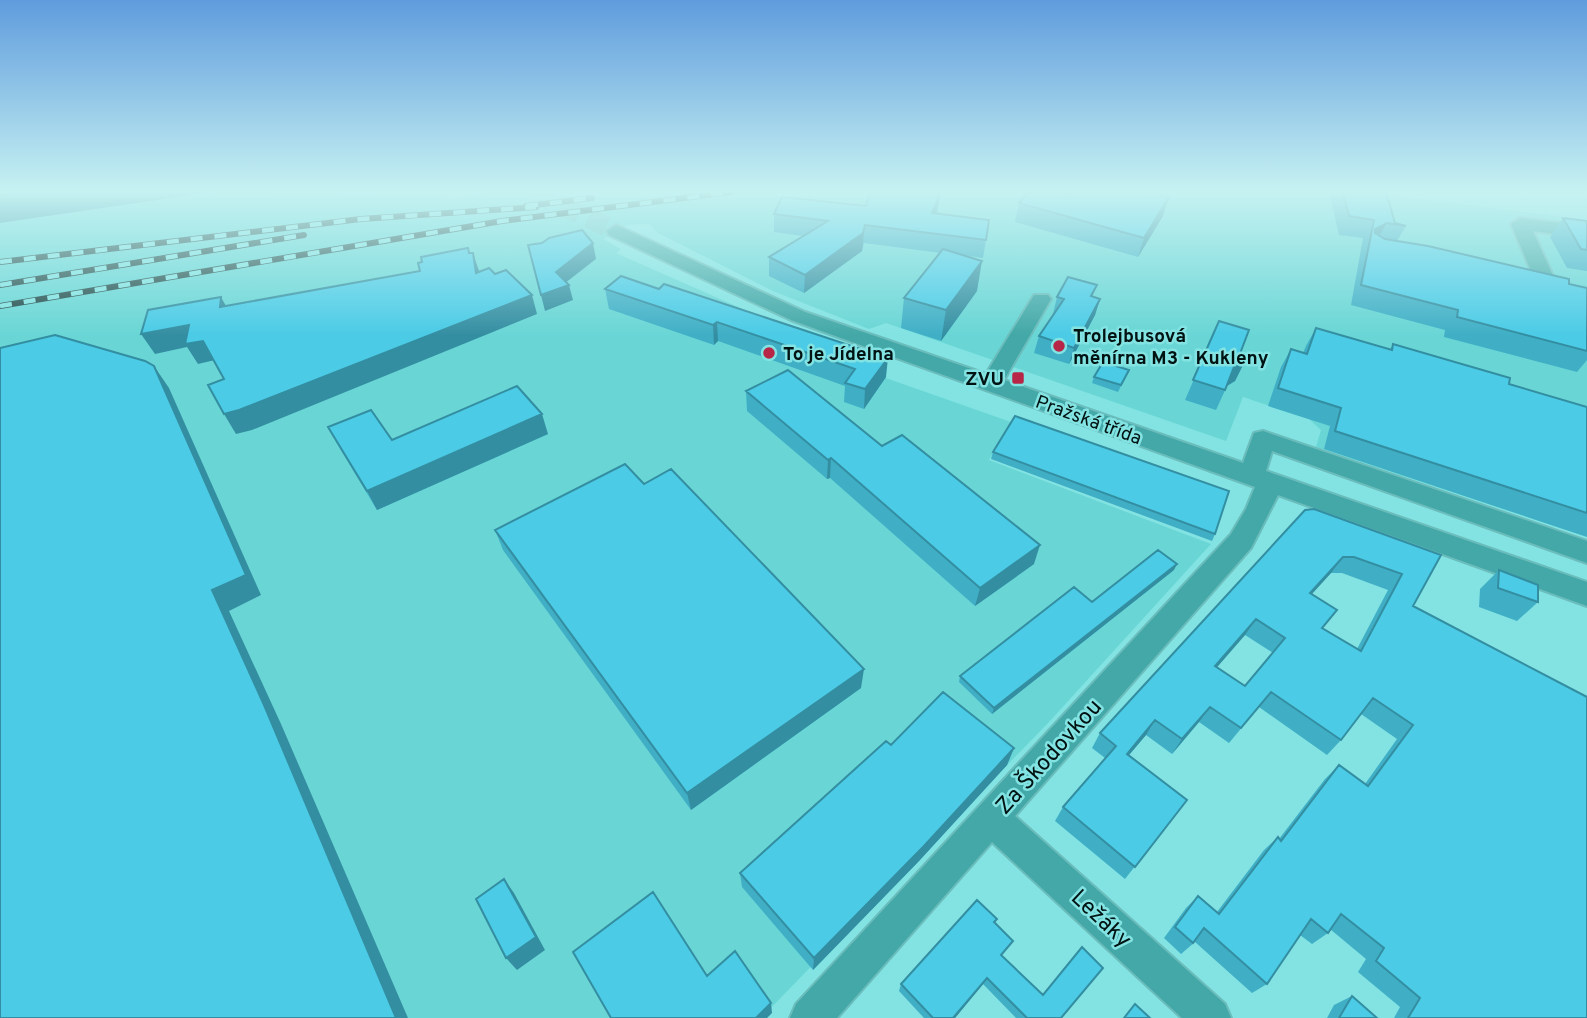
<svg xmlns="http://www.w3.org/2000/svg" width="1587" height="1018" viewBox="0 0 1587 1018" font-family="Overpass,sans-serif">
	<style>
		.built { fill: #69d6d5 }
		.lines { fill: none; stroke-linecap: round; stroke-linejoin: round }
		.minor-tunnel { stroke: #6ec4c3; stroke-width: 20; stroke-dasharray: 20 10; stroke-linecap: butt }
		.minor-casing { stroke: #6bbdbc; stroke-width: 4 }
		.minor { fill: #43a8a7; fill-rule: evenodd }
		.rail-casing { stroke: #214746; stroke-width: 6 }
		.rail { stroke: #82e3e2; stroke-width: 4.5; stroke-dasharray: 12; stroke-linecap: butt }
		.wall { fill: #40afc6; fill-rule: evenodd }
		.shaded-wall { fill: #348ea1 }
		.building { fill: #4bcbe6; stroke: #348ea1; stroke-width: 2; fill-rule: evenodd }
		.poi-dot { fill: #b72646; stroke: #82e3e2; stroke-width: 2.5 }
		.labels { text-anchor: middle; stroke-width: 5; stroke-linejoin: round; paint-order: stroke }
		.poi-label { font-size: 19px; font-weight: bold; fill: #001211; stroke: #82e3e2; text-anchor: start }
		.street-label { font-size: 19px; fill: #001211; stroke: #82e3e2 }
		.near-street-label { font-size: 23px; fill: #001211; stroke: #82e3e2 }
	</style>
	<rect width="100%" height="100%" fill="#82e3e2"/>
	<path class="built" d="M217 192 441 194 450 198 485 192H1366L1587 220V537L1316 447 1321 430 1309 419 1243 397 1226 441 886 323 869 329 773 291 658 233 649 224 628 225 603 239 621 249 616 253 745 310 732 324 1011 422 989 460 1211 544 1049 722 761 1018H0V223Z"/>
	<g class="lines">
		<path class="minor-tunnel" d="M534 192 616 231"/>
		<g class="minor-casing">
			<path id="minor" d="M1520 218 1587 226V238L1533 231 1557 285 1554 289H1540L1537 285 1511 224Z
				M616 225 805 312 986 374 1034 295H1048L1051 299 1004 380 1243 463 1254 433 1263 431 1587 541V563L1272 451 1266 471 1587 582V606L1278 495 1251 548 1015 816 1225 1004 1231 1018H1182L992 842 837 1018H790L796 1004 1231 534 1246 509 1255 487 791 320 609 235 607 231Z"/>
		</g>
		<use href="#minor" class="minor"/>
		<g class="rail-casing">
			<path id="rail" d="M526 206 592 198
				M0 262 361 219 536 207
				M0 285 304 235
				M0 306 502 221 732 192"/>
		</g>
		<use href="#rail" class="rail"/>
	</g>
	<path class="wall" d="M1329 192H1386L1395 223 1406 226 1397 241 1587 288V360L1577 372 1444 337 1445 330 1351 305 1363 238 1339 235Z
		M940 194 937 214 986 240 983 258 963 255 977 291 941 341 901 328 904 298 941 253 864 243 862 251 804 293 769 276V257L803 236 774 232V214L866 206Z
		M1072 195 1163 216 1138 257 1015 222 1019 203Z
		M1563 218 1587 221V271L1567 268 1550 237Z
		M621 276 886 377 864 409 844 402 845 386 718 341 714 345 609 309 605 289Z
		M1057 297H1094L1100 299 1095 315 1069 364 1034 353 1039 336 1054 314H1053Z
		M1219 321 1241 351 1245 361 1235 381 1227 386 1216 410 1185 400Z
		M1316 328 1390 350 1393 344 1509 384 1587 407V537L1324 449 1330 426 1268 406 1281 367 1291 349 1303 353 1306 346Z
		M1129 370 1118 392 1092 383 1094 377Z
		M746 391 882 446 1034 564 975 606 830 478 827 479 747 411Z
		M328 427 392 440 548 434 377 510 339 447Z
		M993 452 1215 534 1212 541 991 459Z
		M644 484 861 688 691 810 503 550 495 530Z
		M1305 510 1441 555 1413 606 1587 1018H1394L1400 1007 1358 972 1366 959 1330 929 1328 933 1312 944 1300 935 1267 984 1252 993 1195 942 1181 954 1164 938 1186 908 1198 896 1217 912 1264 850 1278 837 1279 839 1325 779 1339 765 1365 784 1397 739 1361 714 1341 740 1327 755 1259 707 1229 743 1199 722 1172 754 1146 735 1129 755 1187 800 1125 879 1055 821 1063 807 1105 758 1092 748 1100 733ZM1331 573H1342L1388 590 1357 649 1323 628 1312 594ZM1245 635 1273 653 1245 686 1217 667Z
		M1174 570 992 714 959 682 960 676 1092 602Z
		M1499 570 1538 602 1517 621 1479 607 1480 589Z
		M891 745 1014 748 1007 765 919 861 813 970 742 887 740 873Z
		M997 919 995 923 1008 948 1002 955 1061 1018H1016L983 984 955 1018H924L899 991 901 984Z
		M1352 996 1377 1018H1327L1334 1005Z"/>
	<path class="shaded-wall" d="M11 192H213L0 223V194Z
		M940 194 937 212 930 231 932 213Z
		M1169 197 1163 216 1138 257 1144 238Z
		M1387 223 1376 241 1375 229Z
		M865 225 862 251 804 293 805 275Z
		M593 243 596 259 560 287 556 272Z
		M473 253 479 271 476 273Z
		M982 261 977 291 941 341 946 310Z
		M569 285 573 300 545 311 541 295Z
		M532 295 537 314 252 430 236 434 224 414Z
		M221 297 232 317 220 307Z
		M1100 299 1095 315 1069 364 1074 348Z
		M717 322 718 341 714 345 713 325Z
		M189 325 203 341 215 360 198 364 187 347 155 354 141 334Z
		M888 358 886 377 864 409 865 389Z
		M1245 361 1235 381 1225 387 1234 367Z
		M154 366 169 388 261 595 229 611 281 724 408 1018H396L212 590Z
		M542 414 548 434 377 510 367 491Z
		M831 458 830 478 827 479 828 460Z
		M1040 545 1034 564 975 606 980 588Z
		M1343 557 1331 573 1298 609 1310 593Z
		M1177 564 1174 570 992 714 994 708Z
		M1256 619 1245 635 1205 681 1215 666Z
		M864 669 861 688 691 810 687 793Z
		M1210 707 1199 722 1172 754 1182 739Z
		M1155 720 1146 735 1118 768 1127 754Z
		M1014 748 1007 765 919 861 813 970 814 958Z
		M504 879 514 893 545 950 517 970 506 958Z
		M987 978 983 984 955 1018H953Z
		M771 1003 772 1013 767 1018H756Z"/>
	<path class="building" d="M870 192H927L940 194 932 213 989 220 986 240 865 225 863 233 805 275 769 257 828 221 774 214 782 197 866 206Z
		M1028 192H1062L1072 195 1074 192H1150L1169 197 1144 238 1019 203Z
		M1343 192H1386L1395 223 1406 226 1387 223 1375 229V233L1385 239 1428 246 1569 279V284L1587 288V351L1457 317 1458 310 1361 285 1374 220 1349 216Z
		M1563 218 1587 221V250L1581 249Z
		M582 230 593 243 556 272 569 285 541 295 528 245 542 243 549 238Z
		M468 248 469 253H473L476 273 489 268 495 274 506 270 532 295 239 410 224 414 208 385 224 379 203 341 185 344 189 325 141 334 148 310 221 297 220 307 420 271 418 263 422 262 421 257Z
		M943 249 982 261 946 310 904 298Z
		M621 276 659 289 664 284 888 358 865 389 845 383 855 369 717 322 713 325 605 289Z
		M1068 277 1097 285 1091 296 1100 299 1074 348 1039 336 1064 299 1057 297Z
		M1219 321 1249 330 1241 351 1245 361 1234 367 1225 390 1193 380Z
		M1316 328 1392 350 1393 344 1510 378 1509 384 1587 407V513L1335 431 1341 408 1278 388 1291 349 1307 354Z
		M55 335 145 361 154 366 246 575 212 590 264 705 396 1018H0V348Z
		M1103 362 1129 370 1121 385 1094 377Z
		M788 370 882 446 902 435 1040 545 980 588 831 458 828 460 746 391Z
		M517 386 542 414 367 491 328 427 371 410 392 440Z
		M1015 416 1229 491 1215 534 993 452Z
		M625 464 644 484 671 469 864 669 687 793 495 530Z
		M1314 509 1441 555 1413 606 1587 697V1018H1408L1420 998 1376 961 1384 948 1341 914 1328 933 1311 919 1267 984 1204 928 1193 943 1175 927 1198 896 1219 914 1278 837 1281 841 1339 765 1368 786 1413 725 1373 698 1341 740 1271 692 1241 728 1210 707 1182 739 1155 720 1127 754 1187 800 1135 867 1063 807 1116 746 1100 733 1305 510ZM1343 557H1354L1402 574 1361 651 1322 628 1337 610 1310 593ZM1256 619 1285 638 1245 686 1215 666Z
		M1158 550 1177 564 994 708 960 676 1074 587 1092 602Z
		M1499 570 1538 585V602L1498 588Z
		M943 692 1014 748 924 846 814 958 740 873 886 741 891 745Z
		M504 879 536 937 506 958 476 899Z
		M653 892 707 976 735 951 771 1003 756 1018H611L573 952Z
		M977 900 997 919 994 922 1013 941 1001 955 1043 995 1082 947 1103 968 1061 1018H1027L987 978 953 1018H933L901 984Z
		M1352 996 1377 1018H1339Z
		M1135 1004 1150 1018H1124Z"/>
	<linearGradient id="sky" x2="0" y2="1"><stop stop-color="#5f9cdd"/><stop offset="0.57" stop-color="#c7f2f2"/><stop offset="1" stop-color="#c7f2f2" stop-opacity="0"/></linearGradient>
	<rect width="1587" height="335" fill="url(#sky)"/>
	<g class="poi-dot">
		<circle cx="1059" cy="346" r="7"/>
		<circle cx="769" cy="353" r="7"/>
		<rect x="1011" y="371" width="14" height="14" rx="3.5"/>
	</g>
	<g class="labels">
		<g class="poi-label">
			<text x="1073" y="342">Trolejbusová<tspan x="1073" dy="22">měnírna M3 - Kukleny</tspan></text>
			<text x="783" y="360">To je Jídelna</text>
			<text x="1004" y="385" text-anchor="end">ZVU</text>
		</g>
		<g class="street-label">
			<text transform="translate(1089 419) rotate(20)" y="7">Pražská třída</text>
		</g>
		<g class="near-street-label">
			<text transform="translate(1048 756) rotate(-48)" y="8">Za Škodovkou</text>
			<text transform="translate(1102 918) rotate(43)" y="8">Ležáky</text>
		</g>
	</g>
</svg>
